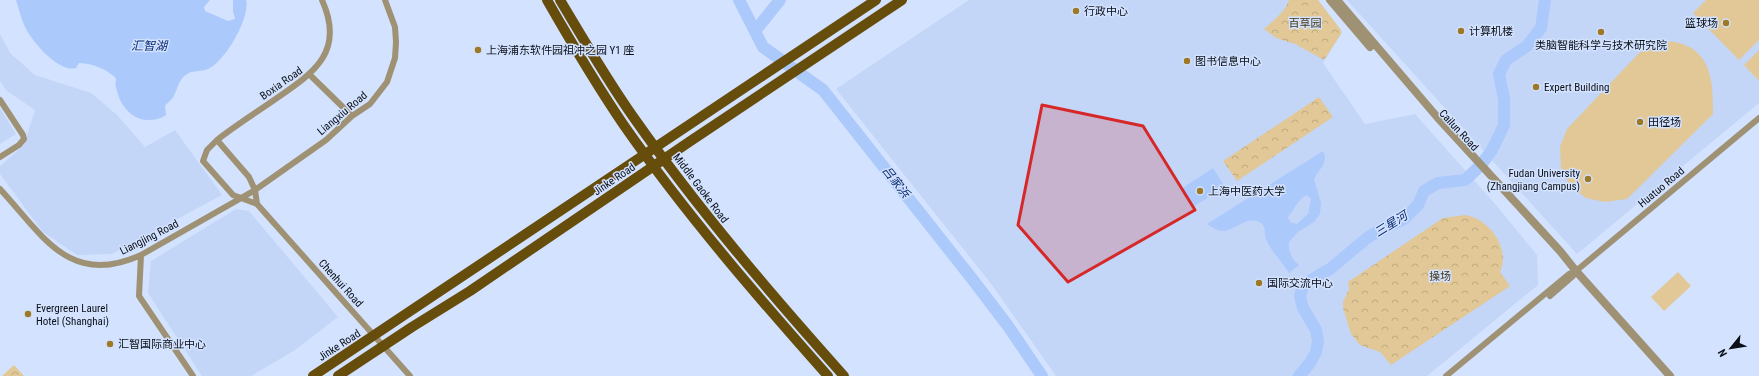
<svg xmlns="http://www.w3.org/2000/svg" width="1759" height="376" viewBox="0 0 1759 376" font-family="'Roboto Condensed','Noto Sans SC',sans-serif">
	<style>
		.built { fill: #c3d6f8 }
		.grass { fill: #e1c896 }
		.park { fill: url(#park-crowns) }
		.water { fill: #acc9fc; fill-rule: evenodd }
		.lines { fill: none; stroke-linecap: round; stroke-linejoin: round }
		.river { stroke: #acc9fc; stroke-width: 12 }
		.minor { stroke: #9f9173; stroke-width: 6 }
		.tertiary { stroke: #9f9173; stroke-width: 8 }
		.primary { stroke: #674d0c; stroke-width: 10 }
		.marked { fill: #d62828; fill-opacity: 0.2; stroke: #d62828; stroke-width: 3; stroke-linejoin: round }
		.poi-dot { fill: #9d7925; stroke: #d3e2fe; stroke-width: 1.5 }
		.labels { text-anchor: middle; stroke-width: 3; stroke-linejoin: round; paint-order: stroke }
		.poi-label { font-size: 11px; fill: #0a0f18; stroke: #d3e2fe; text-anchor: start }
		.park-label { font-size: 11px; fill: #443616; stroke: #d3e2fe }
		.street-label { font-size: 11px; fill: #0a0f18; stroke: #d3e2fe }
		.water-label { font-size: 12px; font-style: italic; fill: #072a71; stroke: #d3e2fe }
	</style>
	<defs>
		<pattern id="park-crowns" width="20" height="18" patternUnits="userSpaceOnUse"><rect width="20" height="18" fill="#e1c896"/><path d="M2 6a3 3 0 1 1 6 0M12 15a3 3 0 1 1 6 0" fill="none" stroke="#c0ab81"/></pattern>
	</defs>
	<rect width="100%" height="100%" fill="#d3e2fe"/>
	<path class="built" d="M969 0H1318L1342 32 1323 63 1365 124 1415 114 1496 205 1537 255 1538 285 1427 376H1056L992 285 836 89Z
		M1347 0H1759V103L1577 254Z
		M0 34 10 53 35 75 91 93 117 115 145 147 175 130 222 195 112 254 77 255 43 232 0 174V166L24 145 35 110 7 91 0 81Z
		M0 108 16 134 0 144Z
		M236 209 249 211 338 317 295 350 251 376H202L148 293 151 261Z"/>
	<path class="grass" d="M1706 0H1759V40L1739 60 1693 13Z
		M1658 42C1664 42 1673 41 1679 43 1713 52 1713 86 1713 114L1627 199 1605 202 1586 198 1570 186 1561 168 1560 147 1567 129 1640 52Z
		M1759 50V81L1744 65Z
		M1678 272 1691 286 1664 311 1651 297Z"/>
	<path class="park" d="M1289 0H1318L1341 30V34L1324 60 1295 44 1276 38 1264 29C1274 20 1284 13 1289 0Z
		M1319 97 1333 117 1237 181 1223 161Z
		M1465 215C1489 218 1511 249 1500 272L1510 286 1391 365 1380 352 1360 345 1351 334 1343 308V302L1349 289 1348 282 1443 218Z
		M14 365 24 376H2Z"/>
	<path class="water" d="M16 0H210L204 7 205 11 228 21 235 19 233 11V0H246C251 17 224 63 208 69 201 72 193 70 187 74 177 80 178 92 171 100 169 102 167 103 165 106L166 115C161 119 154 120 148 120 130 120 119 103 116 87 115 84 116 81 116 78 104 68 94 64 79 63L76 68C58 73 32 41 25 27 21 19 19 9 16 0Z
		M1323 151C1329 163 1319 169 1314 179L1321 203 1320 214 1314 222 1298 232 1289 242C1288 251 1292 260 1299 265L1289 273C1282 262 1271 251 1266 239 1264 234 1266 228 1262 224 1249 212 1234 232 1221 231 1217 230 1211 227 1207 224ZM1307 195 1311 199 1308 214 1297 224 1290 222 1288 217C1295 209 1297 200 1307 195Z
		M1213 168 1225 187 1193 207 1181 189Z"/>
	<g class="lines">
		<path class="river" d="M739 0 763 47 823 90 973 280 1008 326 1042 376
			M755 31 780 0
			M1299 376 1310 363 1316 352 1318 341 1316 330 1303 308 1300 296 1303 286 1311 280 1330 269 1367 238 1384 228 1404 219 1418 205 1424 191 1438 183 1465 180 1481 165 1492 150 1504 125V99L1499 74 1506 60 1527 46 1541 28 1545 0"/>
		<path class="minor" d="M322 0C345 51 315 72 277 98 257 112 236 125 217 140L207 150 203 161 233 195 257 204 410 376
			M310 75 352 116
			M0 100 23 135 24 139 19 145 0 157
			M217 140 249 177 255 190 257 204
			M0 189C42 234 69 288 141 255L255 190 326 140 352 116 370 104 387 82 395 58 396 42 395 27 385 0
			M141 255 139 296 193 376
			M1550 296 1573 276
			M1446 376 1569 274 1576 271 1759 118"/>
		<path class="tertiary" d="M1330 0 1370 47
			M1337 0 1438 118 1560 251 1576 271 1670 376"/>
		<path class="primary" d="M547 0C571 42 596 84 623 124 685 213 756 295 828 376
			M560 0C584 40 607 80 634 118 698 209 770 293 844 376
			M313 376 876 0
			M338 376 412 327 470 291 689 142 902 0"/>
	</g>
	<path class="marked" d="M1042 105 1143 126 1195 210 1068 282 1018 225Z"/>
	<g class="poi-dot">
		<circle cx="1076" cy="11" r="4"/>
		<circle cx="1726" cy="23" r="4"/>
		<circle cx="1461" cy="31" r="4"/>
		<circle cx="1601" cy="32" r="4"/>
		<circle cx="478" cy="50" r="4"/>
		<circle cx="1187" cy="61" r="4"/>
		<circle cx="1536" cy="87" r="4"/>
		<circle cx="1640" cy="122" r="4"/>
		<circle cx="1588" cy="179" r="4"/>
		<circle cx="1200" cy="191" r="4"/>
		<circle cx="1259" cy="283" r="4"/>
		<circle cx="28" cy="314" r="4"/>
		<circle cx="110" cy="344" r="4"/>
	</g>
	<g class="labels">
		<g class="poi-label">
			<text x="1084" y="15">行政中心</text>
			<text x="1718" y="27" text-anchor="end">篮球场</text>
			<text x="1469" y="35">计算机楼</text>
			<text x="1601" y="49" text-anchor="middle">类脑智能科学与技术研究院</text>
			<text x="486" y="54">上海浦东软件园祖冲之园 Y1 座</text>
			<text x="1195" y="65">图书信息中心</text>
			<text x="1544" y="91">Expert Building</text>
			<text x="1648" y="126">田径场</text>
			<text x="1580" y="177" text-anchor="end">Fudan University<tspan x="1580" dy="13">(Zhangjiang Campus)</tspan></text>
			<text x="1208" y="195">上海中医药大学</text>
			<text x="1267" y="287">国际交流中心</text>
			<text x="36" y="312">Evergreen Laurel<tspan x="36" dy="13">Hotel (Shanghai)</tspan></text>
			<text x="118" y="348">汇智国际商业中心</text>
		</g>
		<g class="park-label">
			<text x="1305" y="27">百草园</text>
			<text x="1440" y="280">操场</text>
		</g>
		<g class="street-label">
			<text transform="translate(281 83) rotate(-35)" y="4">Boxia Road</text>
			<text transform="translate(342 113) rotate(-40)" y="4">Liangxiu Road</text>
			<text transform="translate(1459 130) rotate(47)" y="4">Cailun Road</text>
			<text transform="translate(614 179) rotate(-34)" y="4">Jinke Road</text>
			<text transform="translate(1661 187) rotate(-40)" y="4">Huatuo Road</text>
			<text transform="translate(701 188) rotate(53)" y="4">Middle Gaoke Road</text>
			<text transform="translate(149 237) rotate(-27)" y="4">Liangjing Road</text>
			<text transform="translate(341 283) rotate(48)" y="4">Chenhui Road</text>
			<text transform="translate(339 345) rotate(-33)" y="4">Jinke Road</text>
		</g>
		<g class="water-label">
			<text x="149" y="50">汇智湖</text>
			<text transform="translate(896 182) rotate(52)" y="4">吕家浜</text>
			<text transform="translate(1391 224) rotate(-32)" y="4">三星河</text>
		</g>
	</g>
	<g transform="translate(1731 348) rotate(240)" stroke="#d3e2fe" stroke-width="3" paint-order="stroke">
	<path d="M0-3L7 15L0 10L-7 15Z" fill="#0a0f18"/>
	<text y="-6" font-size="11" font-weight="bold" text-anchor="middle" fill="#0a0f18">N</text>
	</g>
</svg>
